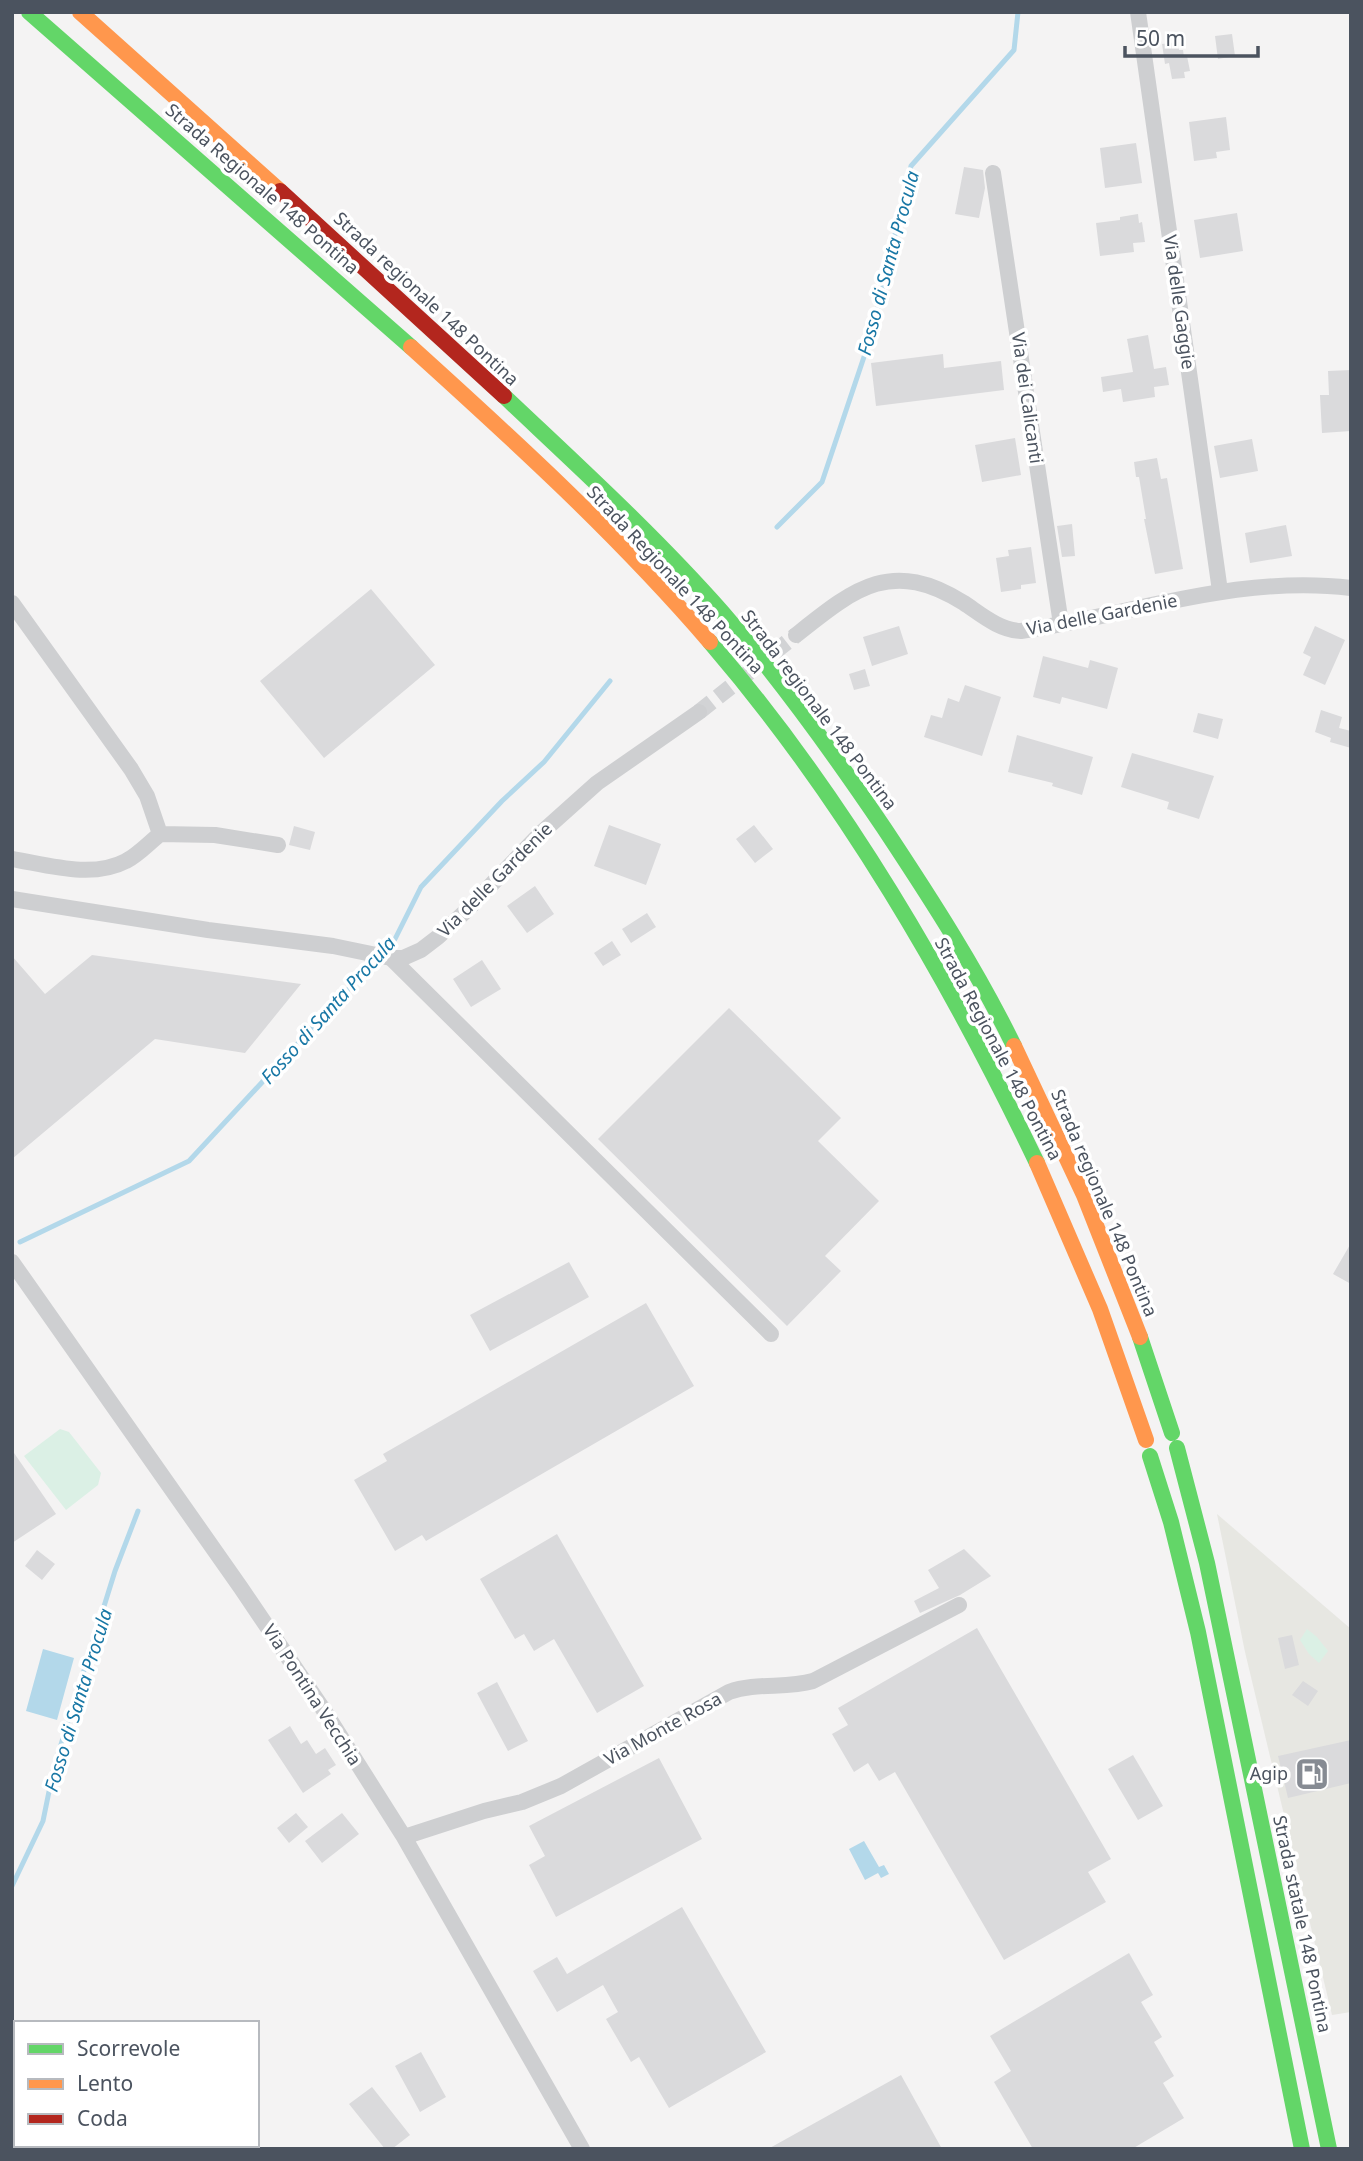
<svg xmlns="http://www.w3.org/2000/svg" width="1363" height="2161" viewBox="0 0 1363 2161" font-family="'Noto Sans',sans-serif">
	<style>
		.commercial { fill: #e7e7e2 }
		.green { fill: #dbf0e5 }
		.water { fill: #b3d8ea }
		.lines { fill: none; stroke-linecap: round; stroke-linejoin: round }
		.stream { stroke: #b3d8ea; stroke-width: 5 }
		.building { fill: #dadadc }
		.street-tunnel { stroke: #d2d3d5; stroke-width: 16; stroke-dasharray: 16 8; stroke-linecap: butt }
		.street { stroke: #cecfd1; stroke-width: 16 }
		.fast { stroke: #63d668; stroke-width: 16 }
		.slow { stroke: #ff974d; stroke-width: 16 }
		.jam { stroke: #b3261e; stroke-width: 16 }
		.labels { text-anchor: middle; stroke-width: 7; stroke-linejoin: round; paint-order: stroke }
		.street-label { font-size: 18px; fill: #4b535f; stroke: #fff }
		.poi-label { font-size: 18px; fill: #4b535f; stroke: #fff; text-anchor: end }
		.water-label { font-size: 19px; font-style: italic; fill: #1877a5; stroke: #fff }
	</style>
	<rect width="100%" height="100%" fill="#f4f3f3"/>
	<path class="commercial" d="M1217 1514 1351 1629V2012L1332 2015 1245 1652Z"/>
	<path class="green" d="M60 1429 69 1432 101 1473 98 1485 66 1510 24 1456Z
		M1307 1629 1317 1637 1328 1651 1319 1663 1309 1654 1300 1640Z"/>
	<path class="water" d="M43 1649 74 1658 57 1720 26 1711Z
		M864 1841 879 1867 884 1865 889 1874 881 1878 878 1873 865 1880 849 1849Z"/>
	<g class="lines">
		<path class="stream" d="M777 527 822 482 872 333 911 166 1014 50 1018 12
			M20 1242 189 1161 395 939 421 887 502 801 544 762 610 681
			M12 1886 43 1821 54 1767 115 1571 138 1511"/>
	</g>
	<path class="building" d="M1232 34 1235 56 1218 59 1215 36Z
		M1178 42 1179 50H1183L1184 57 1187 56 1190 71 1184 72 1185 78 1172 79 1169 63 1165 64 1162 44Z
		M1226 117 1230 150 1216 152 1217 158 1194 161 1189 122Z
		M1136 143 1142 183 1105 188 1100 148Z
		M964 167 983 170 985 188 979 218 955 214Z
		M1237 213 1243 251 1200 258 1194 220Z
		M1138 214 1139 223 1142 222 1145 242 1133 243 1134 252 1100 256 1096 223 1120 220V217Z
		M1148 335 1154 369 1166 367 1169 385 1154 387 1155 397 1123 402 1121 389 1103 392 1101 377 1133 372 1127 339Z
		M943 354 944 368 1001 361 1004 390 876 406 871 363Z
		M1351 370V431L1322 433 1320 395H1329L1328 371Z
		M1015 438 1021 475 982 482 975 445Z
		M1252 439 1258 471 1220 478 1214 446Z
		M1157 458 1161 479 1167 478 1183 569 1155 574 1144 519H1146L1139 477H1136L1134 462Z
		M1072 524 1075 556 1062 557 1057 526Z
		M1286 525 1292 556 1250 563 1245 533Z
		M1031 547 1036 583 1021 585V589L1001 592 996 558 1009 556 1008 550Z
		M371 589 435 665 324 758 260 681Z
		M899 626 908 654 872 666 863 637Z
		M1315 626 1345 640 1325 685 1303 675 1311 657 1303 653Z
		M1043 656 1088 668 1090 660 1118 668 1107 709 1062 697 1060 704 1033 697Z
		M865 669 870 686 854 690 849 674Z
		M965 685 1001 697 982 756 924 737 931 715 942 718 948 698 959 702Z
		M1321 710 1342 717 1339 728 1351 731V748L1330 742 1331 738 1315 732Z
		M1198 713 1223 719 1218 739 1193 732Z
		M1017 735 1093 757 1082 795 1052 786 1053 783 1008 772Z
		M1132 753 1214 776 1199 819 1167 809 1169 802 1121 787Z
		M609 825 661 844 646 885 594 866Z
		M754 825 773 849 755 863 736 839Z
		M294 826 315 832 310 850 289 845Z
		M535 886 554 914 527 933 507 906Z
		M647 913 656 927 631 943 622 929Z
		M612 941 621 955 603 966 594 953Z
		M92 955 301 984 245 1053 155 1039 12 1159V956L45 994Z
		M482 960 501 989 471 1007 453 979Z
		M729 1008 841 1118 818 1141 879 1201 825 1256 841 1271 787 1326 598 1139Z
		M1351 1243V1284L1333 1274Z
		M569 1262 589 1297 490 1351 470 1315Z
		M646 1303 694 1386 426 1541 422 1535 395 1551 354 1480 387 1461 383 1454Z
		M12 1450 56 1514 12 1543Z
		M557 1534 644 1686 597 1713 554 1639 534 1651 524 1634 515 1639 480 1579Z
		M964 1549 991 1576 960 1595 920 1613 914 1601 939 1588 928 1570Z
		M37 1550 55 1564 42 1580 25 1566Z
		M977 1628 1111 1859 1088 1872 1106 1902 1004 1960 895 1772 879 1781 868 1763 854 1772 832 1734 848 1725 838 1708Z
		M1292 1635 1299 1665 1285 1669 1278 1638Z
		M1303 1681 1318 1691 1308 1706 1292 1695Z
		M497 1682 528 1741 508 1751 477 1693Z
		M290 1726 301 1744 307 1740 316 1754 325 1748 336 1765 328 1770 331 1774 303 1793 268 1740Z
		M1351 1740V1783L1288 1798 1278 1756Z
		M1133 1755 1163 1806 1138 1820 1108 1769Z
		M659 1758 702 1839 556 1917 529 1865 545 1856 529 1826Z
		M296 1813 308 1827 289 1843 277 1828Z
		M342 1813 359 1834 322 1863 305 1841Z
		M682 1907 766 2052 669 2108 639 2057 631 2062 606 2019 618 2012 603 1985 557 2012 533 1971 557 1957 567 1974Z
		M1129 1953 1153 1995 1141 2002 1162 2037 1154 2042 1174 2076 1163 2083 1184 2118 1132 2149H1033L994 2082 1011 2071 990 2036Z
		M421 2052 446 2097 420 2112 395 2066Z
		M901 2075 942 2149H768Z
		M372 2087 410 2135 392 2149H385L349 2104Z"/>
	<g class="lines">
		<path class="street-tunnel" d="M699 712 796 635"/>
		<path class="street" d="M1138 12 1220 591
			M993 173 1061 624
			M12 603 131 769 147 796 160 834C149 843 138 855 126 861 92 879 48 865 12 859
			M796 635C854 589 891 557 964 603 982 615 999 630 1021 631 1131 615 1238 574 1351 588
			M160 834 215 835 278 845
			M12 899 208 930 333 946 391 958H403L421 950 438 937 467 910 540 834 597 783 699 712
			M391 958 771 1334
			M12 1262 241 1588 325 1712 404 1837 582 2149
			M404 1837 484 1811 522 1802 561 1786 729 1692C757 1682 786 1689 813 1681L959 1605"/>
		<path class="fast" d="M29 12 411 347
			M504 396C578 466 654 535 722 612 781 680 834 754 884 828 931 899 977 970 1014 1046
			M710 642C844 798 949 979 1037 1163
			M1140 1337 1172 1433
			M1177 1448 1207 1563 1329 2149
			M1150 1456 1171 1522 1198 1632 1302 2149"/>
		<path class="slow" d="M80 12 280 191
			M411 347C515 441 619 536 710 642
			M1014 1046 1084 1195 1140 1337
			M1037 1163 1100 1309 1146 1440"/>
		<path class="jam" d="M280 191 504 396"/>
	</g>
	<defs>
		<g id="fuel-square" transform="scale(1.75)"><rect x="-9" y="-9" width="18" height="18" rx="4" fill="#868b93" stroke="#fff"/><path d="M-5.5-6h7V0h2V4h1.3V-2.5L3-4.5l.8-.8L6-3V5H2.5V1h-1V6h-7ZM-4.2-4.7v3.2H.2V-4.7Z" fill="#fff"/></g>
	</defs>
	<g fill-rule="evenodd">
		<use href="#fuel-square" x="1312" y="1774"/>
	</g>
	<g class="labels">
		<g class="street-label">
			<text transform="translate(262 189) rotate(41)" y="6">Strada Regionale 148 Pontina</text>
			<text transform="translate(426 299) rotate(43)" y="6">Strada regionale 148 Pontina</text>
			<text transform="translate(1179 302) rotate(82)" y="6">Via delle Gaggie</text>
			<text transform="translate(1027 398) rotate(82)" y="6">Via dei Calicanti</text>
			<text transform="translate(675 580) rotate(47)" y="6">Strada Regionale 148 Pontina</text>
			<text transform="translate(1102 615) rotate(-11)" y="6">Via delle Gardenie</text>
			<text transform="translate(819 710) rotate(53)" y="6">Strada regionale 148 Pontina</text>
			<text transform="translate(495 880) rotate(-45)" y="6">Via delle Gardenie</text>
			<text transform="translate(998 1049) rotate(62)" y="6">Strada Regionale 148 Pontina</text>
			<text transform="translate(1104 1203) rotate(67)" y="6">Strada regionale 148 Pontina</text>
			<text transform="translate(312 1695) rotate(57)" y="6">Via Pontina Vecchia</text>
			<text transform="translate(663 1729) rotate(-29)" y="6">Via Monte Rosa</text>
			<text transform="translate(1302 1924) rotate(78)" y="6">Strada statale 148 Pontina</text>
		</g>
		<g class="poi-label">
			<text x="1288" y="1780">Agip</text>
		</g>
		<g class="water-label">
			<text transform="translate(888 263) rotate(-75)" y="7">Fosso di Santa Procula</text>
			<text transform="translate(328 1010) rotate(-48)" y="7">Fosso di Santa Procula</text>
			<text transform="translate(78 1700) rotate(-73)" y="7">Fosso di Santa Procula</text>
		</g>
	</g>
	<rect width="1363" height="2161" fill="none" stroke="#4b535f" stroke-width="28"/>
	<rect x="14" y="2021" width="245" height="126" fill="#ffffff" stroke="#b7babf" stroke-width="2"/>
	<rect x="28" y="2044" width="35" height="10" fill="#63d668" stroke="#b7babf" stroke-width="2"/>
	<text x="77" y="2056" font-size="21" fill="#4b535f">Scorrevole</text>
	<rect x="28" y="2079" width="35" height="10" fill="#ff974d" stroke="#b7babf" stroke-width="2"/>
	<text x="77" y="2091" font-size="21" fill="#4b535f">Lento</text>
	<rect x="28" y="2114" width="35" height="10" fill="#b3261e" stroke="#b7babf" stroke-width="2"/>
	<text x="77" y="2126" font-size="21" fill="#4b535f">Coda</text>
	<path d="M1125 46v10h133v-10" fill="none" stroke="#4b535f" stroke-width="3.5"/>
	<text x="1136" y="46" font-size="21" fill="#4b535f" stroke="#ffffff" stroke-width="5" paint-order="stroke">50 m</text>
</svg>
